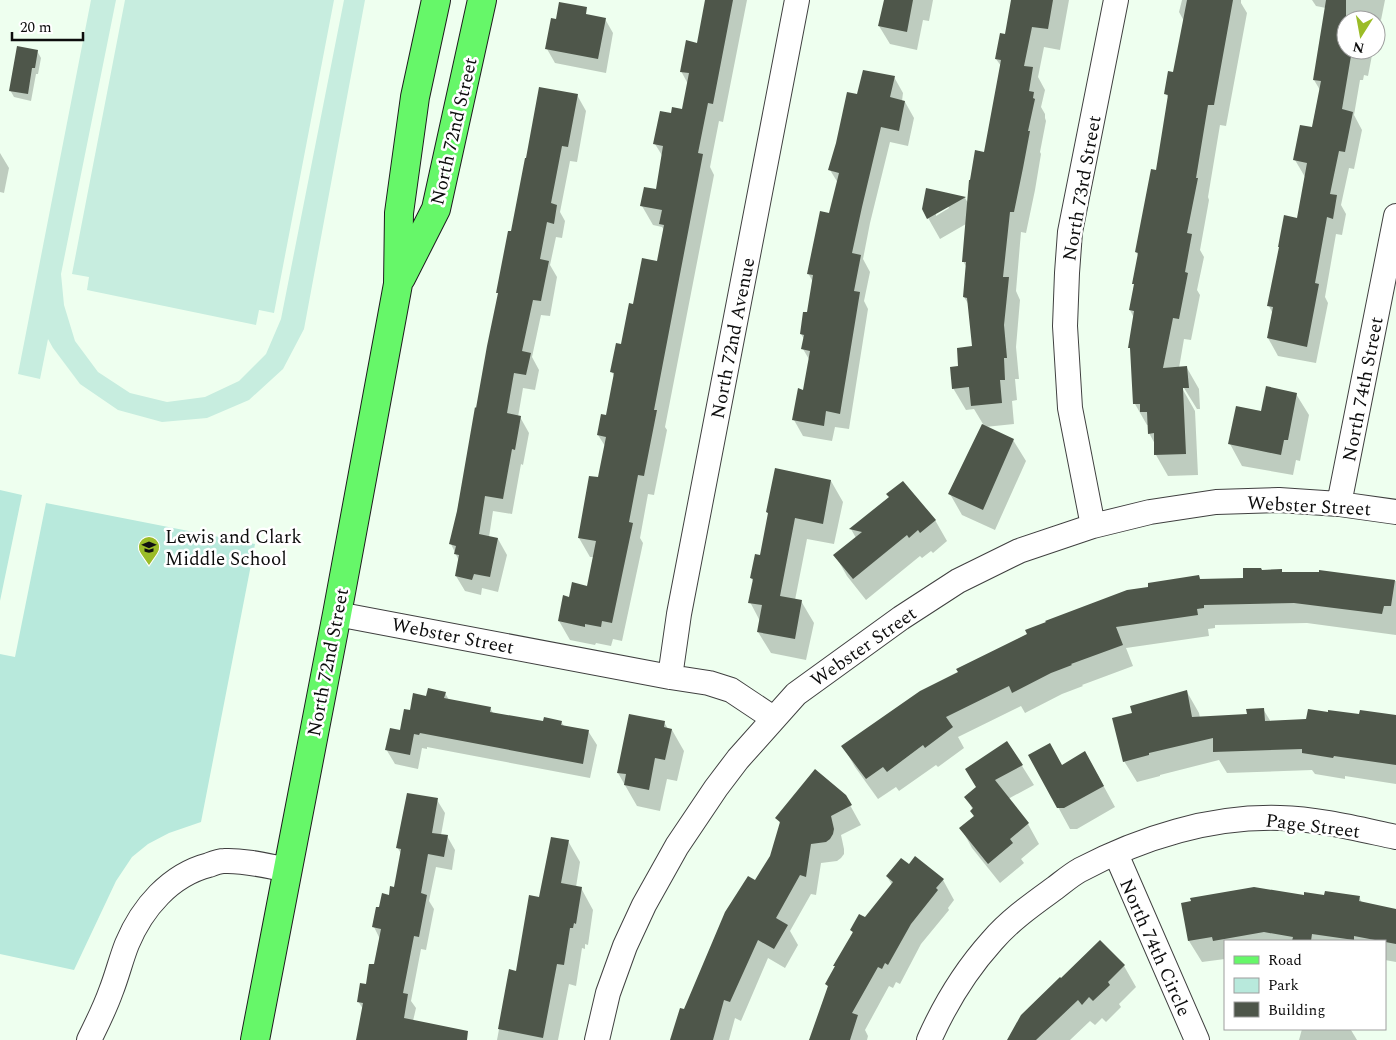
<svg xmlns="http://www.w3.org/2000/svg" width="1396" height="1040" viewBox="0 0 1396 1040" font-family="Spectral,serif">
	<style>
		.green { fill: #b8e9dc }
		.pitch { fill: #c7eddf }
		.shadow { fill: #0003; fill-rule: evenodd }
		.building { fill: #4e564a }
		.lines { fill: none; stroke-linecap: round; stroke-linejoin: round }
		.street-casing { stroke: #404040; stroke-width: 26 }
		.primary-casing { stroke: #1e1e1e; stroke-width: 30 }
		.street { stroke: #fff; stroke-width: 24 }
		.primary { stroke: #66f769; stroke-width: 28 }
		.labels { text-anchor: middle; stroke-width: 5; stroke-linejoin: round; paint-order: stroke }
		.street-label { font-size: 19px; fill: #0d0d0d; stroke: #fff }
		.poi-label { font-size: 19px; fill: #0d0d0d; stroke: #fff; text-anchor: start }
	</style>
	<rect width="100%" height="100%" fill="#eeffef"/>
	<path class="green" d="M0 490 22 495 0 601Z
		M46 503 255 544 201 822 169 833 148 844 132 857 116 881 74 970 0 954V654L15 657Z"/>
	<path class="pitch" d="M91 0H116L61 274 64 305 75 341 98 372 130 393 167 402 205 397 239 381 266 354 281 319 344 0H365L304 329 283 369 249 400 207 418 162 422 118 410 80 384 53 348 48 339 40 379 18 374Z
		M125 0H334L274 313 259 310 256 325 87 290 89 277 72 274Z"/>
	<path class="shadow" d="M706 0H747L723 122 719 121 710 167 714 175 665 427 667 430 654 495 648 494 640 538 643 543 622 641 613 639 611 646 596 643 595 645 570 640 559 621 570 598 588 587 594 557H590L579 538 599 479 605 446 598 435 607 417 615 378 612 372 622 345 634 305 658 262 664 230 662 227 653 225 642 206 657 190 663 157 655 144 672 114 683 111 688 84 681 71 698 44Z
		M885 0H933L929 21 923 20 917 50 890 44 879 26Z
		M1011 0H1069L1060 50 1044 47 1038 77 1045 90 1041 107 1045 114V118L1046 121 1040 152 1041 154 1035 190 1026 233 1021 232 1016 291 1020 300 1016 347 1019 379H1015L1017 400 1012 401 1014 424 985 427 1013 440 1026 461 995 530 962 515 950 494 983 424 974 409 966 410 953 388 960 367 973 347 969 305 964 297 967 268 963 261 966 224 940 239 923 209 927 189 965 198 968 203 985 153 1001 66 996 59 1006 36 1012 2ZM948 206 949 208 936 216V213Z
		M1182 0H1241V3L1247 13 1226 126 1220 125 1208 197 1209 200 1200 250 1204 257 1197 290 1200 295 1191 340 1184 339 1179 368H1187L1199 389 1200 409H1197L1184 388H1182L1195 411 1198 475 1168 476 1156 455 1155 444 1149 433V425H1147L1135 404 1132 351 1129 347 1134 318 1130 310 1139 257 1136 252 1157 171 1169 99 1166 94 1174 73 1184 21 1179 12Z
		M1312 0H1385L1381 20 1378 19 1376 29V20H1346V50H1373L1368 76 1364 75 1363 80H1360L1354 115 1362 130 1354 169 1349 168 1341 205 1346 214 1342 235 1336 234 1325 297 1328 303 1316 363 1278 356 1268 338 1273 314 1269 306 1298 219 1305 177 1295 160 1312 128 1320 90 1314 80 1326 8 1316 6Z
		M605 19 613 33 606 73 555 63 547 49Z
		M37 51 41 58 38 74H36L31 101 14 97 10 90Z
		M894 77 903 93 902 101 905 102 914 118 908 146 890 142 870 223 863 259 870 272 864 301 868 309 849 429 835 427 832 441 803 436 794 420 804 391 810 361 803 349 804 339 801 334 808 314 813 282 808 273 830 214 838 183 830 170 858 96Z
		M577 95 586 111 577 162 570 161 560 212 565 221 562 238 556 237 550 265 557 277 550 316 541 315 532 357 539 370 535 390 523 388 518 417H520L529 433 523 465 521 464 512 514 493 511 489 537 498 539 507 555 498 592 482 588 481 595 465 591 456 576 459 561 451 544 499 295 498 292 512 233Z
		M0 153 9 168 4 193 0 192Z
		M1296 394 1309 415 1300 461 1296 460 1293 475 1242 466 1230 444 1262 412Z
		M831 481 843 502 834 544 807 539 795 600 801 601 814 623 806 660 771 653 758 632 760 621 750 602 754 583 751 578 761 557 769 515 767 512Z
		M935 520 947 541 933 553 931 551 922 558 920 556 866 600 847 576 835 555 856 538 851 529Z
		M1281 570 1283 574 1320 573V572L1396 581V635L1307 623 1215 625V628L1208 629 1209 636 1126 648 1133 666 1082 685 1083 686 1062 694 1025 713 1021 706 958 737 964 748 938 767 936 765 899 791 896 787 878 799 855 767 843 746 1199 577 1201 580 1244 579 1262 571Z
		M1187 692 1199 713 1200 718 1248 715 1263 709 1271 722H1396V784L1345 776V779L1315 774 1312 770 1227 773 1219 760 1160 775V776L1137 782 1124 761 1133 714Z
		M445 693 449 700 490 708 493 713 544 723 561 722 564 726 588 731 597 745 590 778 427 747V749L422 748 418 769 395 764 386 749 401 731 411 712 427 697Z
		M664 722 668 729 672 730 684 751 677 781 667 779 660 811 637 806 618 773Z
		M1007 742 1034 785 1008 799 1028 824 1039 844 1021 859 1024 863 1000 883 972 848 961 828 974 817 973 810 966 797 977 788Z
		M1062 766 1097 774 1115 807 1077 829H1070L1058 807Z
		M845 796 861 825 841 835 844 849V854L841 858 837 861 821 863 816 895 811 894 790 931 798 945 785 968 768 958 741 1021 735 1018 729 1040H672L685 1011 771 857 781 825 777 818Z
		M437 800 445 813 441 835 447 836 455 850 452 870 436 867 429 901 434 909 426 950 421 949 411 1001 416 1008 413 1021 441 1040H357L363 1009 358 1001 375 966 380 939 374 927 380 909 395 888 402 855 397 847Z
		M568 841 580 862 576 887 581 888 593 910 588 945 585 944V949L582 948 576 986 569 984 558 1040H497L510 971 517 972 540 898Z
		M909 866 943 880 954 900 948 908 949 910 921 944 900 984 896 982 893 988 889 986 865 1030 868 1036 867 1040H811L828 987 827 984 853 933 851 930 865 918 892 885 887 876Z
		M1305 896 1359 897 1362 903 1396 910V962L1385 960V941H1225V959L1202 962 1189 941 1183 904Z
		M1100 942 1124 966 1136 987 1119 1004 1121 1007 1106 1022 1102 1018 1095 1025 1090 1021 1070 1040H1008L1061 980Z
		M1302 1029H1345L1351 1030 1357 1040H1299Z"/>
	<path class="building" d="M705 0H733L713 104 708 103 698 153 703 154 654 410H657L644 476 638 475 629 522 633 523 612 623 602 621 601 627 585 624V627L558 621 563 595 569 597 572 582 587 586 596 541 578 538 589 476 598 477 606 437 597 435 601 414 606 415 614 373 610 372 616 343 621 344 629 303 633 304 642 258 657 261 664 225 659 224 662 210 640 206 644 187 656 189 663 146 653 144 660 111 671 113 672 107 682 109 689 73 680 72 686 40 697 43Z
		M884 0H913L907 32 878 26Z
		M1011 0H1053L1048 29 1032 27 1024 66 1033 67 1029 91 1034 92 1033 98 1035 99 1028 131H1030L1023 168 1014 212H1010L1003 277H1009L1004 325 1007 358H1004L1005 380H1000L1002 403 971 406 969 387 952 389 950 367 958 366 957 348 972 346 967 298 963 297 966 262H962L969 180H970L975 150 984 152 1001 60 995 59 1000 33 1005 34Z
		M1187 0H1233L1214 105H1208L1196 178H1198L1187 233 1192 234 1185 272 1188 273 1179 319 1173 318 1163 368 1187 366 1189 388H1183L1186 454 1154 455V433L1148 434 1147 412H1140V404H1133L1130 348H1128L1134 311 1129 310 1134 284H1132L1138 253 1135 252 1151 169 1156 170 1168 95 1164 94 1168 71 1173 72Z
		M1326 0H1346V50H1352L1342 109 1353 112 1345 152 1339 151 1330 194 1337 195 1333 219 1327 217 1315 283 1319 284 1307 347 1267 338 1273 307 1267 306 1279 247H1278L1284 215 1297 218 1307 163 1293 160 1300 125 1312 127 1321 81 1313 80Z
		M559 2 587 7 586 14 606 18 598 59 545 49 551 18 556 19Z
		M17 46 38 50 35 68H32L28 94 9 91Z
		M863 70 895 76 890 97 905 101 899 131 881 127 862 207 852 253 861 255 854 291 860 292 840 414 826 411 824 426 792 420 798 388 803 390 810 351 801 349 804 335 800 334 803 312H807L813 275 807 274 820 211 829 213 839 173 828 170 836 143 847 92 857 94Z
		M539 87 578 94 568 147 562 146 551 203 557 205 554 224 547 222 540 259 549 261 541 301 533 300 522 351 531 353 526 375 514 373 507 413 521 416 515 450 512 449 503 499 485 496 479 534 498 538 490 577 474 574 472 580 455 576 459 555 454 554 456 546 449 544 457 511 475 407 476 408 487 346 498 293H496L508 231H511L525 158H526Z
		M926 188 966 197 927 219 922 209Z
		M1266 386 1297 393 1288 440H1284L1281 455 1228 444 1236 406 1261 411Z
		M982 424 1014 439 983 510 948 494Z
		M775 468 831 480 823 524 795 518 780 596 802 600 795 639 757 632 762 605 748 603 753 579 750 578 755 554 760 555 768 513 766 512Z
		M903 481 936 520 920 533 918 530 909 538 907 535 853 579 833 555 862 532 849 529 889 497 886 494Z
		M1243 568H1261L1262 570 1282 569V572H1319V570L1395 580 1391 606H1384L1382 614 1294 603 1204 605V608L1197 609 1198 615 1116 627 1123 645 1071 664 1072 665 1051 673 1012 693 1009 686 946 717 953 727 925 748 923 745 887 772 883 767 866 779 841 746 920 691 958 672 956 669 1027 634 1025 630 1046 622 1045 621 1127 590 1148 587V583L1199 575 1200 579 1243 578Z
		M428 688 446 692 444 698 491 707 490 712 543 721 544 717 562 721 561 725 589 730 583 764 420 733 419 735 414 734 410 755 385 750 390 728 400 730 404 709 410 710 413 693 426 696Z
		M1187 690 1192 717 1247 714 1246 709 1264 708 1265 721 1306 719 1308 709 1328 712V710L1359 714 1360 710 1396 715V765L1334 756 1333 758 1302 753V749L1213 752V738L1149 753V755L1123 762 1112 718 1132 713 1130 706Z
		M629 714 665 721 664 727 672 729 665 760 655 758 649 790 624 785 626 774 617 773Z
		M1007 741 1023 765 995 780 1029 823 1010 839 1013 843 988 864 959 828 974 816 970 811 973 808 964 797 976 787 965 769Z
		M1050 743 1062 765 1085 751 1104 786 1064 808H1057L1028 755Z
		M815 769 846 795 852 805 831 816 834 829 833 834 830 839 826 842 811 844 806 877 800 875 776 918 788 925 774 949 758 940 730 1002 724 1000 713 1040H670L680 1008 684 1009 725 912 748 876 755 880 770 856 780 822 775 818Z
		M407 793 438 798 432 833 448 835 444 857 428 854 421 893 427 895 419 937 414 936 403 993 408 994 404 1018 468 1031 467 1040H356L363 1003 357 1002 360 983 366 984 369 964H374L381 929 372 927 376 907H379L382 893 389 895 390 886 394 887 401 849 396 848Z
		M551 837 569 840 561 883 582 887 576 924 574 923 573 928H570L564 965 557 964 543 1038 498 1029 509 969 516 971 529 895 539 897Z
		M915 856 944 879 936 888 938 890 911 924 888 965 885 963 882 969 878 967 852 1013 858 1015 850 1040H809L828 986 825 984 835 966H833L853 932 850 930 859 914 865 917 893 882 886 876 901 858 909 864Z
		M1254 887 1304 895V892L1324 895 1325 891 1360 896 1359 901 1396 909V944L1354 936V940L1312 934 1311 941H1292L1293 937 1264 932 1213 941 1212 937 1188 941 1181 903 1191 901 1190 898Z
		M1100 940 1125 965 1108 982 1110 985 1093 1001 1089 997 1082 1005 1078 1000 1036 1040H1007L1021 1015 1060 977 1061 978Z"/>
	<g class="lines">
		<g class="street-casing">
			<path id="street" d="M1339 504 1396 216
				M1093 526 1070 408 1065 326 1067 273 1070 232 1116 0
				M337 614 670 677 709 683 731 690 773 718
				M670 677 679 614 797 0
				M1116 854 1197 1040
				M89 1040C97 1024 105 1008 111 991 117 976 121 959 127 944 142 908 170 875 209 865 214 863 219 861 224 861 245 860 267 866 288 870
				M597 1040 608 993 625 946 644 905 677 846 716 788 738 759 796 694 901 618 958 581 1019 551 1093 526 1150 512 1216 502 1279 500 1339 504 1396 512
				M929 1040C945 1004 965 971 992 941 1010 920 1033 904 1055 888 1063 882 1071 875 1080 870 1141 838 1211 816 1280 818 1319 819 1358 829 1396 837"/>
		</g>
		<g class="primary-casing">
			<path id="primary" d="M401 278 436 209 482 0
				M255 1040 337 614 398 284 399 213 415 97 436 0"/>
		</g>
		<use href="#street" class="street"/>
		<use href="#primary" class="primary"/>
	</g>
	<defs>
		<g id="school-pin" transform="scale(1.125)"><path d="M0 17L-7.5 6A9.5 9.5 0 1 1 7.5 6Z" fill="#9bbc27" stroke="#fff"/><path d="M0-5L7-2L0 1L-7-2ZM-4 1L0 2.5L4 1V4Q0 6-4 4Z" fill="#111"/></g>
	</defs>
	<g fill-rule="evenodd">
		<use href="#school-pin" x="149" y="547"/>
	</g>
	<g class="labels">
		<g class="street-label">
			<text transform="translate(453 131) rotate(-77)" y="7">North 72nd Street</text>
			<text transform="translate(1081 188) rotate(-80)" y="7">North 73rd Street</text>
			<text transform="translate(732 338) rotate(-79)" y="7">North 72nd Avenue</text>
			<text transform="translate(1362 389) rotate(-79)" y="7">North 74th Street</text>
			<text transform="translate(1309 505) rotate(3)" y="7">Webster Street</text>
			<text transform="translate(453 635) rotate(11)" y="7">Webster Street</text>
			<text transform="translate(863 646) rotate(-35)" y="7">Webster Street</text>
			<text transform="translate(327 662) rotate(-79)" y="7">North 72nd Street</text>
			<text transform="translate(1313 825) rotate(7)" y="7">Page Street</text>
			<text transform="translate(1156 947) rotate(66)" y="7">North 74th Circle</text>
		</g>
		<g class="poi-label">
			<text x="165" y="543">Lewis and Clark<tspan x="165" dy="22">Middle School</tspan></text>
		</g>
	</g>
	<rect x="1224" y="940" width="162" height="90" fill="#ffffff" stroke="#9e9e9e"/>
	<rect x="1234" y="956" width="25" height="8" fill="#66f769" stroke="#9e9e9e"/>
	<text x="1268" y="965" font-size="15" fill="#0d0d0d">Road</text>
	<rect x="1234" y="978" width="25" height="15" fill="#b8e9dc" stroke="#9e9e9e"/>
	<text x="1268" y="990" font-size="15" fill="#0d0d0d">Park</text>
	<rect x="1234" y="1002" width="25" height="15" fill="#4e564a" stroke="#9e9e9e"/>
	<text x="1268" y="1015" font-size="15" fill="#0d0d0d">Building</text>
	<g transform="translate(1361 35) rotate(191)"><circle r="24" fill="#ffffff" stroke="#9e9e9e"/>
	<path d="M0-4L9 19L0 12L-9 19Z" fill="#9bbc27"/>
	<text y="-8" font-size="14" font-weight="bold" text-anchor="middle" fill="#0d0d0d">N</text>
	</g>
	<path d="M12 32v8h71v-8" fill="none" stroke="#0d0d0d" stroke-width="2.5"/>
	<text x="20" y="32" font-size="15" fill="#0d0d0d" stroke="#ffffff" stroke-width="4" paint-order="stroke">20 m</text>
</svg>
